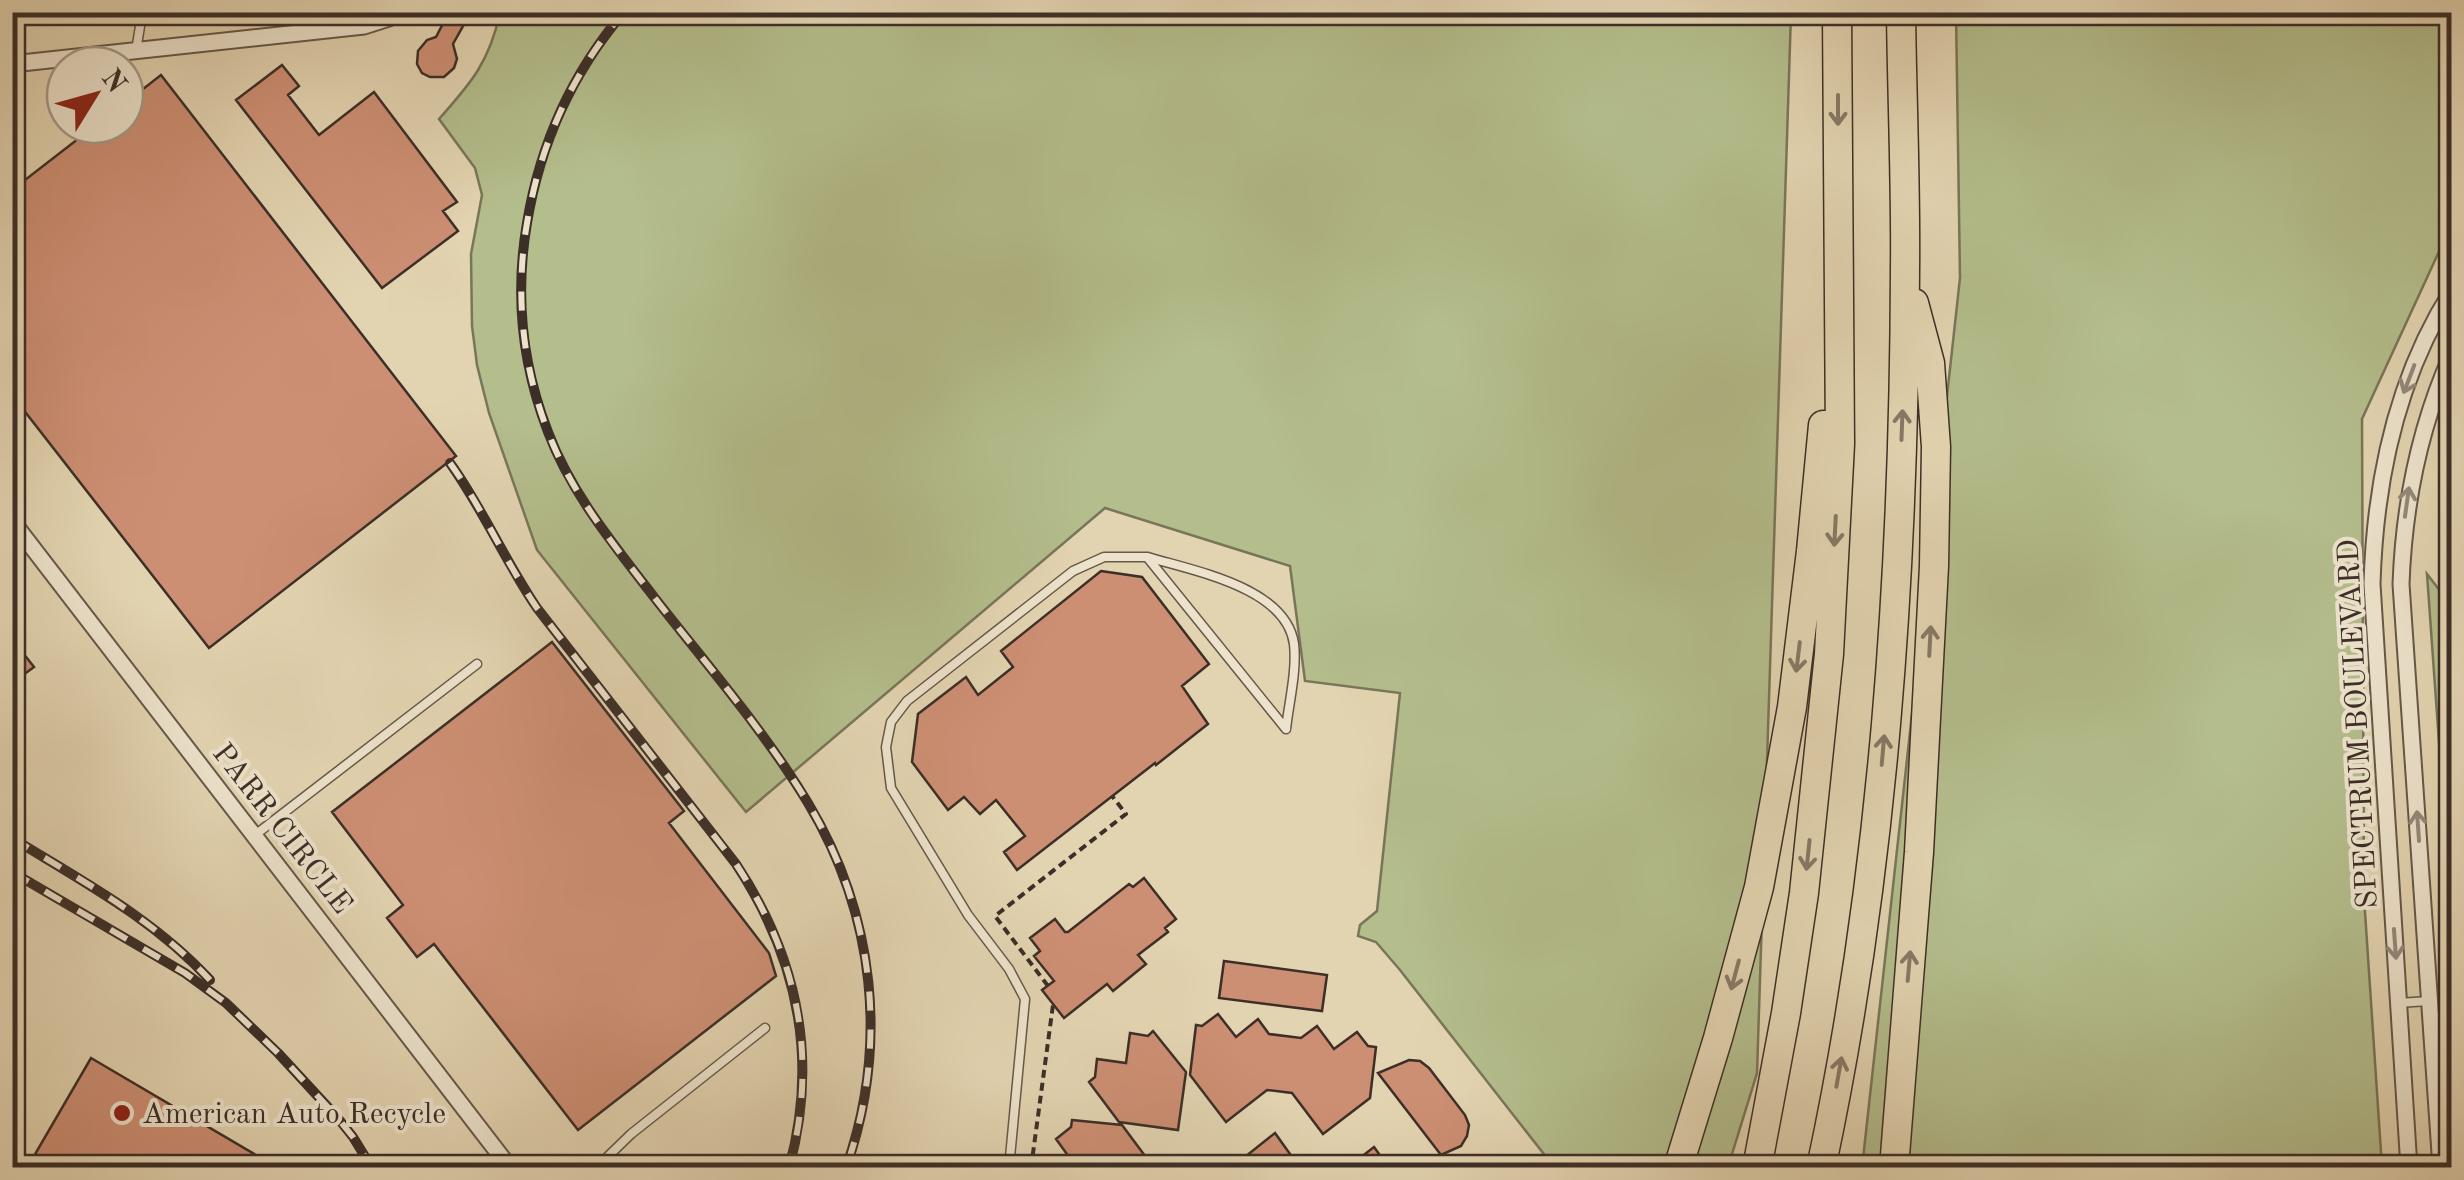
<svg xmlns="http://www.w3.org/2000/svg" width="2464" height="1180" viewBox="0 0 2464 1180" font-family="'Old Standard TT',serif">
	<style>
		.green { fill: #b4bd8c; stroke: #78765a; stroke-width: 2.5 }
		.building { fill: #cd8f74; stroke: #3c2f28; stroke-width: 2.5 }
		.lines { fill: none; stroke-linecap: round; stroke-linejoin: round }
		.service-casing { stroke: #66584a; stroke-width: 11 }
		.minor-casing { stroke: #66584a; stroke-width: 19 }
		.motorway-casing { stroke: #3c2f28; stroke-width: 31 }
		.path { stroke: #3c2f28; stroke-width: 4; stroke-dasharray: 8 5; stroke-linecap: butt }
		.service { stroke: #ede3cc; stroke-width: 8 }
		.minor { stroke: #ede3cc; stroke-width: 15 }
		.motorway { stroke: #e3d4b1; stroke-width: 28 }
		.rail-casing { stroke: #3c2f28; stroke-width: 10 }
		.rail { stroke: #ede3cc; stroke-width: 6; stroke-dasharray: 19; stroke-linecap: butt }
		.oneway { stroke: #877966 }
		.oneway2 { stroke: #94897a }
		.poi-dot { fill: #8f2418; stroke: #ede3cc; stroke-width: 4 }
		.labels { text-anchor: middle; stroke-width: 8; stroke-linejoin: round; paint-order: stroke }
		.street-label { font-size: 30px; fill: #3c2f28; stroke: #ede3cc }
		.poi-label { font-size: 30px; fill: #3c2f28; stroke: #ede3cc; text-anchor: start }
	</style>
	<rect width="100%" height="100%" fill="#e3d4b1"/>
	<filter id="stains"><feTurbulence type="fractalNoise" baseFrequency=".002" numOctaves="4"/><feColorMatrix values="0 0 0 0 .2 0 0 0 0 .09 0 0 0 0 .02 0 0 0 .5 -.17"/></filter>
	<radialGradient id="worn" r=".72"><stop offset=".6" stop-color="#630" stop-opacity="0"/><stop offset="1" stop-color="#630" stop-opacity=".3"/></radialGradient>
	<path class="green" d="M500 13H1791L1757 1073 1728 1167H1554L1400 970 1376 942 1358 936 1360 925 1377 911 1400 693 1305 681 1290 566 1105 508 746 812 537 550 489 413 477 365 472 326 471 254 482 195 475 168 439 119C472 82 489 62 500 13Z
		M1956 13H2451V236L2442 245 2362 419 2364 897 2382 1167 1862 1168 1960 278Z
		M2427 574 2451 605V911Z"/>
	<path class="building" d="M449 12H471L453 44 457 59 454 68 444 77H430L422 73 417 64 418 51 427 40 436 37Z
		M282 65 299 86 288 95 319 135 374 92 457 202 443 211 458 231 382 288 236 100Z
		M161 75 456 456 209 648 12 395V190L96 125H125V103Z
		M1101 571 1142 577 1209 664 1182 686 1208 724 1156 765 1155 763 1017 870 1004 852 1025 836 996 800 980 814 964 797 948 810 912 762 918 714 966 677 978 695 1013 667 1001 651Z
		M12 639 34 667 12 683Z
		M552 642 684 811 669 823 769 953 776 976 578 1130 434 944 417 957 387 918 403 905 332 812Z
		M1144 878 1176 919 1165 928 1168 932 1138 955 1146 964 1113 991 1107 984 1064 1018 1042 990 1054 981 1034 956 1040 951 1030 938 1055 919 1065 932H1068L1129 884 1133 887Z
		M1224 961 1327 975 1322 1011 1219 998Z
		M1218 1014 1236 1037 1258 1019 1269 1034 1301 1038 1317 1026 1334 1049 1357 1032 1368 1046 1376 1047 1370 1098 1323 1134 1292 1093 1267 1090 1226 1122 1190 1075 1196 1025 1202 1026Z
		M1153 1031 1186 1072 1178 1130 1119 1122 1089 1082 1095 1077 1097 1059 1126 1063 1130 1033 1148 1036Z
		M91 1058 278 1168H27Z
		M1409 1060 1420 1061 1429 1068 1465 1115 1469 1125 1467 1136 1461 1146 1441 1155 1378 1073Z
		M1072 1120 1122 1125 1154 1168H1077L1056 1139 1071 1127Z
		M1275 1133 1300 1168H1231Z
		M1374 1147 1389 1168H1347Z"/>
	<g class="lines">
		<g class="service-casing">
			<path id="service" d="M304 12 310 32
				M136 51 141 20 152 12
				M1148 557C1193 571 1286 587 1294 644 1297 671 1289 702 1286 729
				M255 835 477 664
				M2398 1003 2429 1001
				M596 1168 631 1134 765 1028
				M1009 1168 1025 999 1009 969 968 915 891 788 886 747 891 722 907 701 1073 571 1104 557H1147L1286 729"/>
		</g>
		<g class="minor-casing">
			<path id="minor" d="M12 64 364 26 389 18 396 12
				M12 521 510 1168
				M2409 1168 2372 584C2375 482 2396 379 2452 291
				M2441 1168 2401 584C2404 503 2419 428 2452 354"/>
		</g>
		<g class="motorway-casing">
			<path id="motorway" d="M1678 1168 1718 1038 1759 887 1792 707 1811 551 1823 425
				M1757 1168 1786 1013 1804 893 1829 654 1840 444 1837 12
				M1821 1168C1884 873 1904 571 1905 270 1906 184 1902 98 1901 12
				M1894 1168 1919 852 1934 566 1936 447 1930 363 1914 303"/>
		</g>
		<path class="path" d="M1048 986 995 916 1126 814 1112 796
			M1031 1168 1053 1005"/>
		<use href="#service" class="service"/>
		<use href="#minor" class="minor"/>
		<use href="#motorway" class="motorway"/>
		<g class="rail-casing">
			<path id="rail" d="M624 12C572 73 540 144 527 223 515 293 522 365 548 432 571 493 614 545 654 597 706 664 764 730 808 803 875 915 889 1045 846 1168
				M450 463C483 509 505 561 537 608L736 864C798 958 819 1058 789 1168
				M12 838C82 881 154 919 210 980
				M12 872 185 973 226 1003 278 1053 337 1117 353 1137 372 1168"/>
		</g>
		<use href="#rail" class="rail"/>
	</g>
	<defs><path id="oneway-shaft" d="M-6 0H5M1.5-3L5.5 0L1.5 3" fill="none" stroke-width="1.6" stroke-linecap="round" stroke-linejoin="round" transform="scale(2.5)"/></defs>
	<g class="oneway">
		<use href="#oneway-shaft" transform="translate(1838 110) rotate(90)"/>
		<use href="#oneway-shaft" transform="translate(1902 425) rotate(-88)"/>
		<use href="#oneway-shaft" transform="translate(1835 531) rotate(93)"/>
		<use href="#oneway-shaft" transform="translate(1930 641) rotate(-87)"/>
		<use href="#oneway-shaft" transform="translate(1798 657) rotate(97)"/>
		<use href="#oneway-shaft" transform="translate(1883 750) rotate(-85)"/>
		<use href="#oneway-shaft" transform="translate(1808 855) rotate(96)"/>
		<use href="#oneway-shaft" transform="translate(1909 966) rotate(-85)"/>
		<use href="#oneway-shaft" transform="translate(1735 975) rotate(105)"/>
		<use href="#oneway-shaft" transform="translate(1839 1072) rotate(-80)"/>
	</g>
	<g class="oneway2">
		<use href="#oneway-shaft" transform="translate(2409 379) rotate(111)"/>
		<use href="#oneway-shaft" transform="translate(2407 502) rotate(-82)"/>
		<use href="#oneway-shaft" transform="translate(2418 826) rotate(-94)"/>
		<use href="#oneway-shaft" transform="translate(2395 944) rotate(86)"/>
	</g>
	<circle class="poi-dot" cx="122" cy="1113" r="10"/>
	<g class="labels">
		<g class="street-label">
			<text transform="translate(2357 724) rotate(-93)" y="10">SPECTRUM BOULEVARD</text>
			<text transform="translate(283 828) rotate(52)" y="10">PARR CIRCLE</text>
		</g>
		<g class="poi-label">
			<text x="142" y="1123">American Auto Recycle</text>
		</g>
	</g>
	<rect width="2464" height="1180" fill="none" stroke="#e3d4b1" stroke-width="50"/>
	<rect x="15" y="15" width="2434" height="1150" fill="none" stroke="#3c2f28" stroke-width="5"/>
	<rect x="25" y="25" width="2414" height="1130" fill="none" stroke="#3c2f28" stroke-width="2.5"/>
	<g transform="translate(95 95) rotate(53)"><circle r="48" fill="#ede3cc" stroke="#a69b8a" stroke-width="2.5"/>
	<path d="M0-8L18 38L0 25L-18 38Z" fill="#8f2418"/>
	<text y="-15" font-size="28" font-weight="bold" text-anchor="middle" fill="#3c2f28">N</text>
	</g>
	<rect width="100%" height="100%" filter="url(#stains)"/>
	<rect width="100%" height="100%" fill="url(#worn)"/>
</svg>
